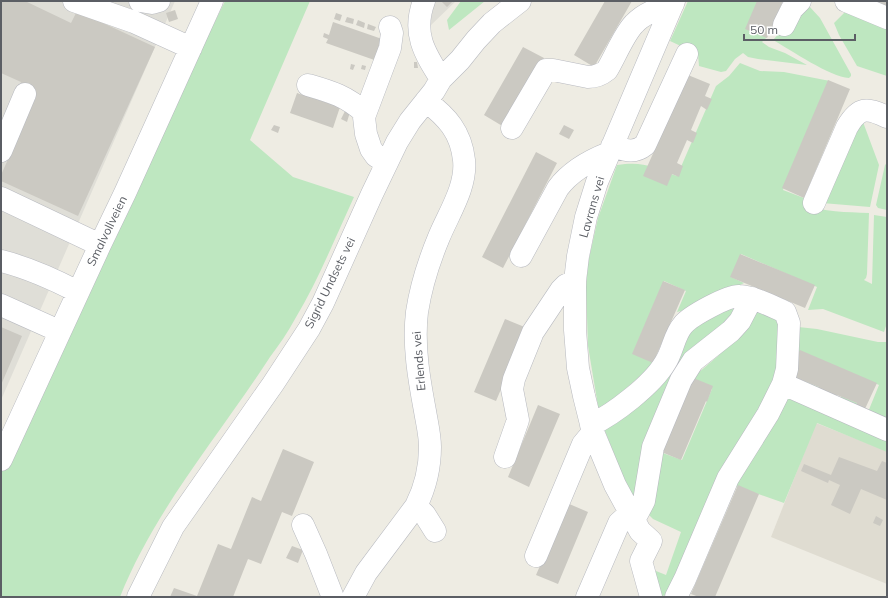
<svg xmlns="http://www.w3.org/2000/svg" width="888" height="598" viewBox="0 0 888 598" font-family="Mulish,sans-serif">
	<style>
		.industrial { fill: #dfded7 }
		.education { fill: #dfdcd1 }
		.green { fill: #bee7c0; fill-rule: evenodd }
		.building { fill: #cbc9c2 }
		.lines { fill: none; stroke-linecap: round; stroke-linejoin: round }
		.minor-casing { stroke: #b8bac0; stroke-width: 23 }
		.minor { stroke: #fff; stroke-width: 22 }
		.labels { text-anchor: middle; stroke-width: 3; stroke-linejoin: round; paint-order: stroke }
		.street-label { font-size: 12px; fill: #5b5e64; stroke: #fff }
	</style>
	<rect width="100%" height="100%" fill="#eeece3"/>
	<path class="industrial" d="M1 1H175L1 400Z
		M434 1H456L430 26Z"/>
	<path class="education" d="M816 423 887 451V584L771 537Z"/>
	<path class="green" d="M225 1H310L250 140 293 177 354 197C335 238 318 281 295 319 288 332 279 345 270 357 219 436 155 509 120 597H1V463Z
		M461 1H485L449 30 447 20Z
		M688 1H758L747 29 767 37 762 42 769 47 785 53 807 65 758 59 748 57 743 53 735 59 726 71 721 72 699 66 698 54 670 41Z
		M809 6 820 18 851 74V76L849 78C830 77 791 50 773 40L784 28Z
		M849 8 887 24V76L857 66 839 35 834 23Z
		M740 63 760 71 784 72 830 81 783 190 804 198 803 205C824 212 846 212 869 213L867 274 866 278 864 280 872 284 874 215 887 217V323L884 332 823 309 808 310 817 287 741 254 731 277 744 283 697 307 677 312 686 291 664 281 633 353 655 363 599 412 588 346 586 287 588 263 598 218 617 165C644 161 652 167 677 176L716 86 729 76Z
		M863 122 879 165 870 207 822 203 846 139Z
		M887 163V210L878 208 876 205 885 165Z
		M745 300 708 345 635 501 622 474 603 426 684 333Z
		M753 304 789 326 817 329 878 342H887V452L817 423 784 503 721 481 667 595 662 596 656 594 646 567 666 575 681 532 653 519 649 515 660 452 682 460 712 389 691 379 718 356ZM805 353 879 385 868 412 860 404 841 396 840 400 824 389 804 381 802 385 793 381Z"/>
	<path class="building" d="M1 1H25L71 23 77 11 155 47 78 216 1 181V175L36 97 18 89 21 82 1 73Z
		M441 1H453L447 7Z
		M605 1H632L594 67 574 55Z
		M757 1H783L767 38 745 29Z
		M874 1H887V10Z
		M175 10 178 19 169 22 166 13Z
		M336 13 342 15 340 21 334 19Z
		M347 17 354 19 353 24 345 22Z
		M358 20 365 23 364 28 356 25Z
		M333 22 382 39 380 62 326 43 328 39 323 37 324 33 329 35Z
		M368 24 376 27 374 31 367 29Z
		M523 47 544 58 504 127 484 115Z
		M414 62H417L418 68H414Z
		M351 64 355 65 353 70 350 69Z
		M362 65 366 66 365 70 361 69Z
		M688 75 710 84 705 96 712 99 707 110 701 106 691 130 697 133 693 143 687 140 677 163 683 166 679 177 672 174 667 186 643 176Z
		M828 80 850 89 804 198 782 188Z
		M297 93 303 95 304 93 307 96 340 107 333 128 290 113Z
		M345 111 350 112 347 122 341 119Z
		M274 125 280 127 278 133 271 130Z
		M564 125 574 130 569 139 559 134Z
		M536 152 557 163 503 268 482 257Z
		M740 254 815 285 805 308 730 277Z
		M663 281 685 290 653 363 632 354Z
		M505 319 527 328 496 401 474 392Z
		M1 327 22 336 1 385Z
		M800 350 877 383 864 411 855 407 857 403 837 395 835 398 818 390 819 387 799 379 798 381 789 373Z
		M691 377 713 386 707 402 706 401 681 460 659 451Z
		M538 405 560 414 529 487 508 477Z
		M283 449 314 462 292 516 282 512 261 564 248 559 233 597H170L174 588 197 596 218 544 231 549 252 497 261 501Z
		M839 457 877 471 882 461 887 463V500L861 489 850 514 831 505 840 485 829 480 828 483 801 471 804 464 831 475Z
		M738 485 759 494 715 597H699L691 594Z
		M567 503 588 512 558 584 536 575Z
		M876 516 883 520 880 526 873 523Z
		M292 546 303 550 298 563 286 558Z"/>
	<g class="lines">
		<g class="minor-casing">
			<path id="minor" d="M74 1 134 22 191 48
				M140 1 152 3 159 1
				M424 1C412 33 424 52 441 79
				M846 1 887 18
				M784 25 792 9 800 1
				M308 85C332 92 346 96 365 113
				M512 128 546 70H553L588 77C596 77 601 75 607 70 615 57 624 34 634 24 644 13 659 8 673 4
				M612 146C625 150 634 154 645 145L687 54
				M1 151 25 94
				M387 163 376 156 371 149 366 134 364 117 390 48 392 33 390 27
				M1 198 100 245
				M814 203 847 127C859 107 866 107 887 117
				M521 256 558 188C570 172 591 160 609 153
				M1 261C29 268 53 279 78 292
				M1 305 59 331
				M783 384 887 430
				M591 425C614 414 652 385 665 363 673 351 674 335 683 325 690 316 729 295 739 296 755 297 771 306 785 312L789 323 787 369 783 384 768 414 728 478 685 579 676 597
				M505 457 518 420 512 389 514 379 533 332 561 290 566 285 575 281
				M1 460 100 245 125 193 212 1
				M416 506 425 515 435 531
				M634 520 644 501 653 447 681 380 693 361 731 331 740 321 752 298
				M303 525 316 554 332 595
				M536 556 583 444 593 432
				M138 597 173 527 273 384 309 329 323 303 372 194 397 142 410 121 434 91 441 79 460 60 476 40 492 23 520 1
				M353 597 366 573 416 506C425 488 430 467 430 447 430 435 427 423 425 411 419 379 413 345 417 312 421 286 429 261 439 237 449 213 467 186 464 160 461 132 447 117 426 101
				M587 597 619 523 630 513
				M651 597 641 561 651 541 640 531 615 485 593 432 584 396 578 368 575 330V281L578 256 586 217 597 182 674 1"/>
		</g>
		<use href="#minor" class="minor"/>
	</g>
	<g class="labels">
		<g class="street-label">
			<text transform="translate(592 207) rotate(-74)" y="4">Lavrans vei</text>
			<text transform="translate(107 231) rotate(-64)" y="4">Smalvollveien</text>
			<text transform="translate(330 283) rotate(-64)" y="4">Sigrid Undsets vei</text>
			<text transform="translate(419 361) rotate(-95)" y="4">Erlends vei</text>
		</g>
	</g>
	<rect width="888" height="598" fill="none" stroke="#5b5e64" stroke-width="4"/>
	<path d="M744 34v6h111v-6" fill="none" stroke="#5b5e64" stroke-width="2"/>
	<text x="750" y="34" font-size="12" fill="#5b5e64" stroke="#ffffff" stroke-width="3" paint-order="stroke">50 m</text>
</svg>
